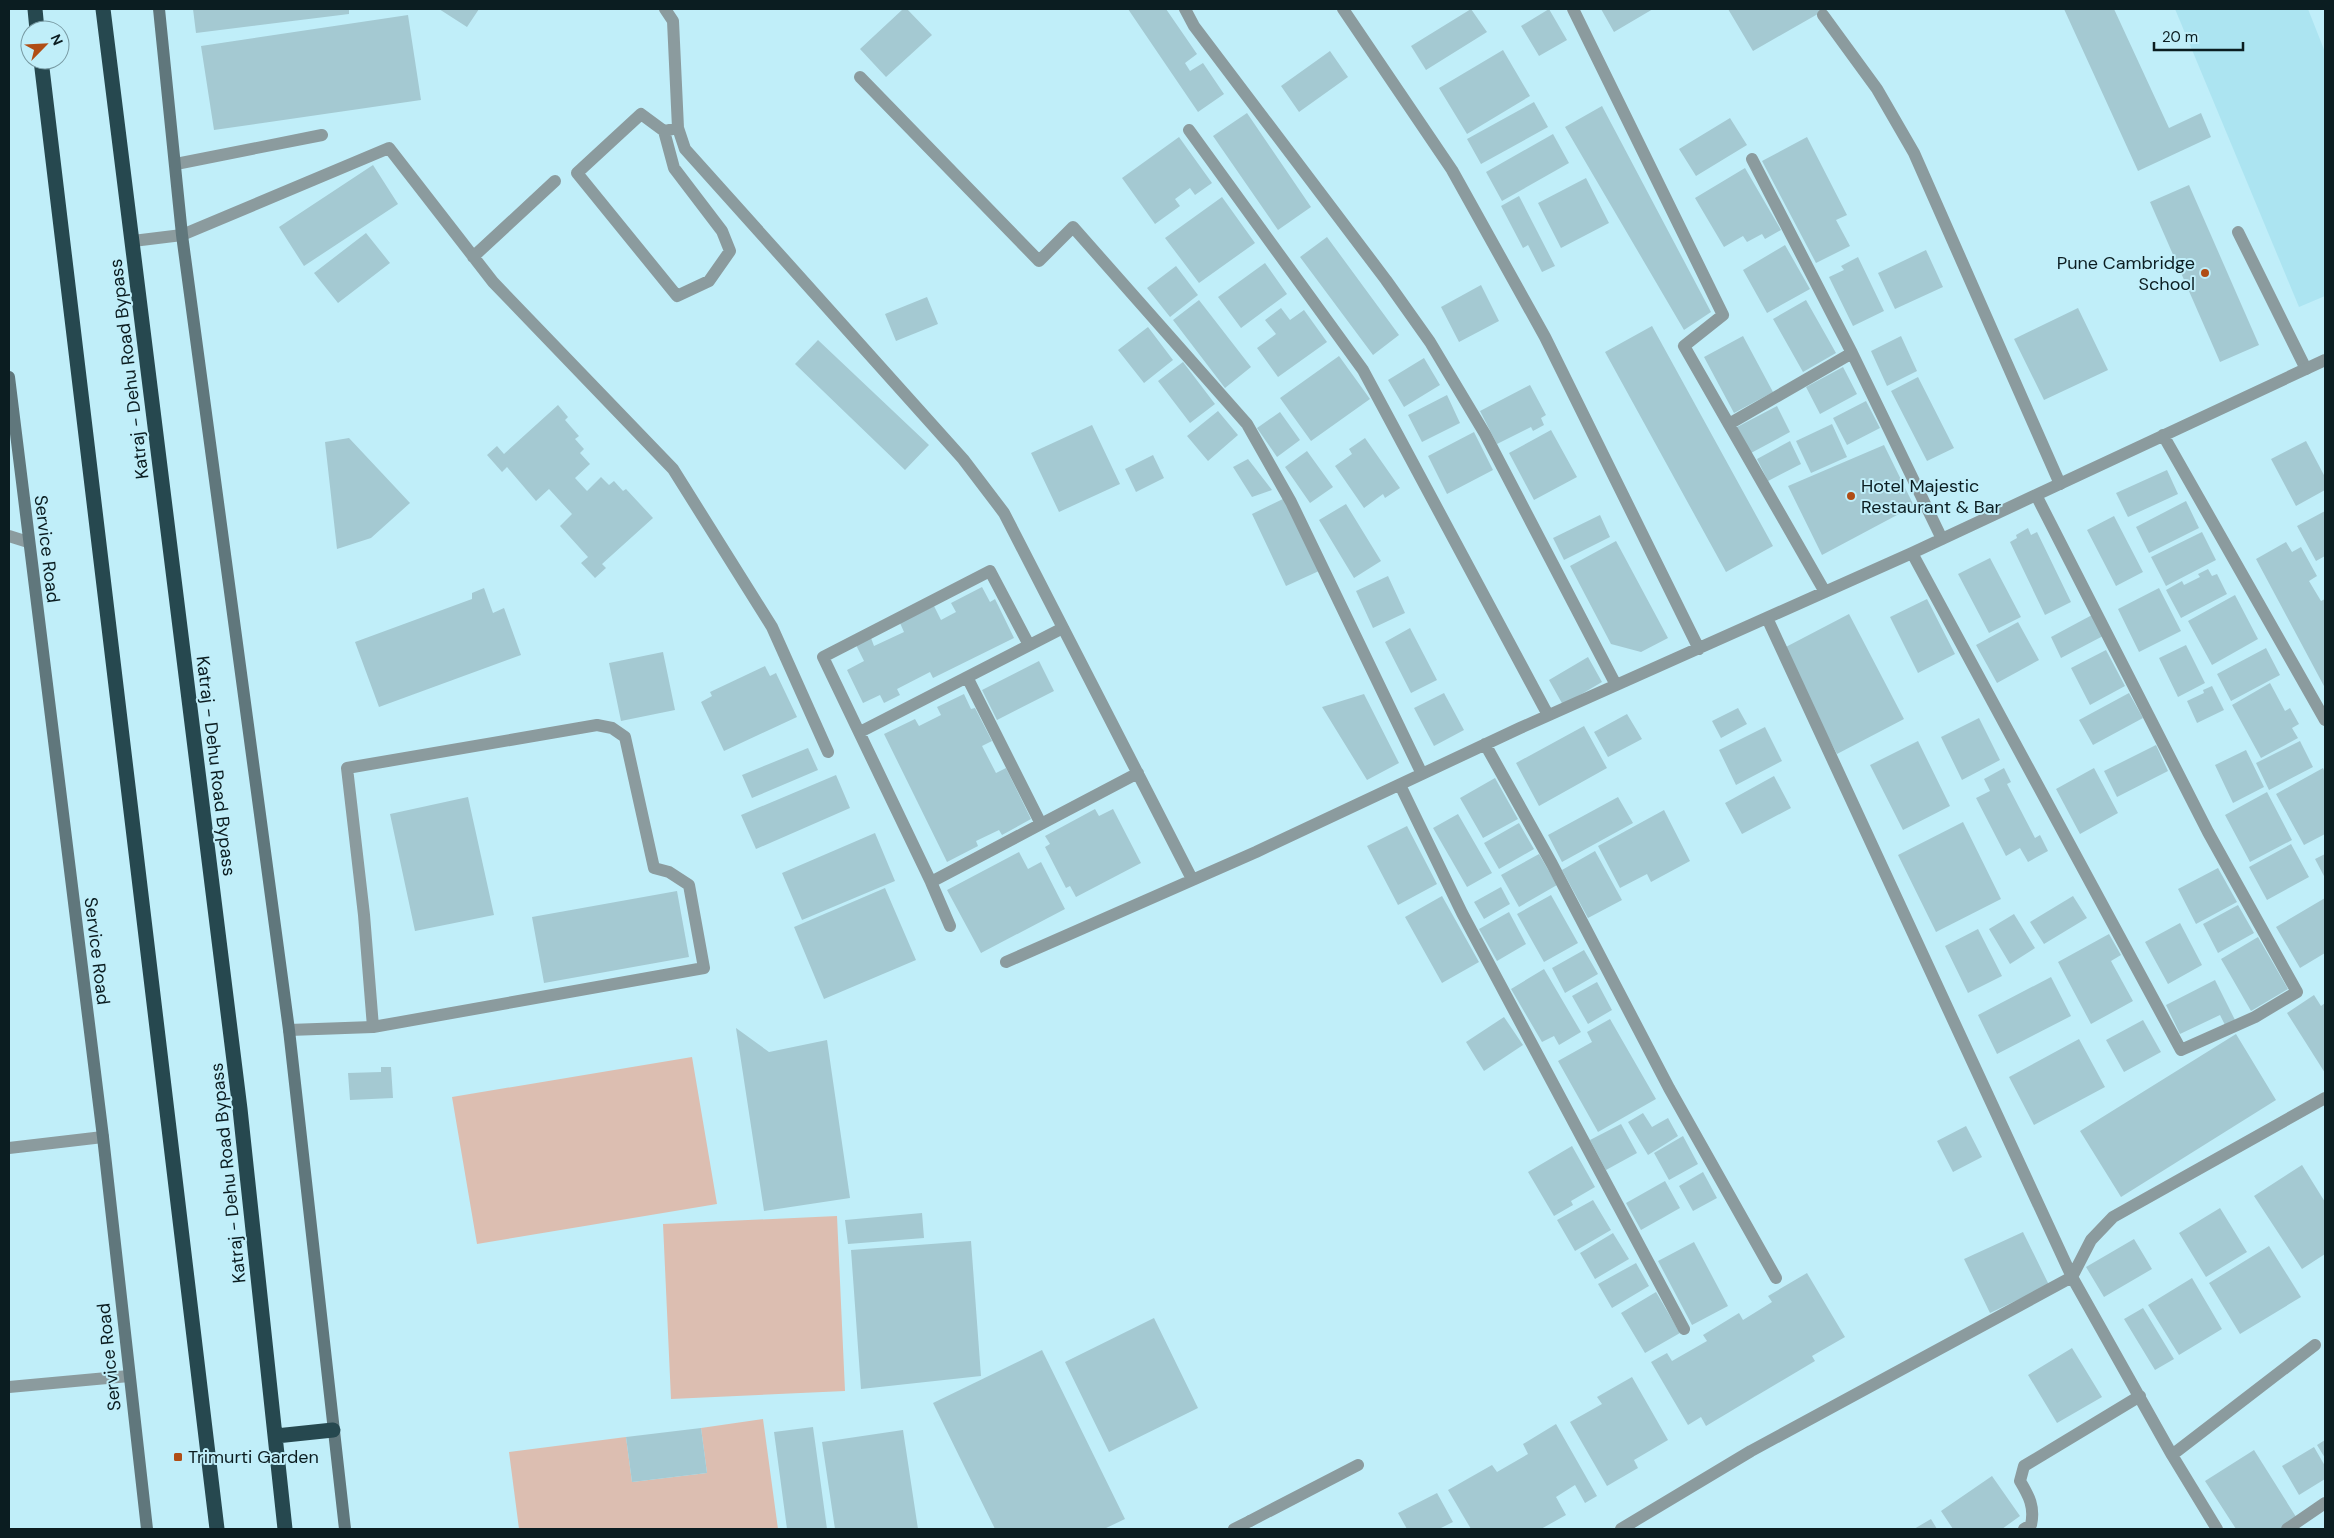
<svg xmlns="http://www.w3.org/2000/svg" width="2334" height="1538" viewBox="0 0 2334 1538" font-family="'DM Sans',sans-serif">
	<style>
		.built { fill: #ace4f1 }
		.green { fill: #dcbeb1 }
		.building { fill: #a4c9d2 }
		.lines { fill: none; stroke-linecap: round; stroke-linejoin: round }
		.lane { stroke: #8b9b9e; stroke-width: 12 }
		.street { stroke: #8b9b9e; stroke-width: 12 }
		.secondary { stroke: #60777c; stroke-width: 12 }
		.highway { stroke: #26484f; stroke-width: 15 }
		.poi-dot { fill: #b04d15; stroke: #c0eef9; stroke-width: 2 }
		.labels { text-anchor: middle; stroke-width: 4; stroke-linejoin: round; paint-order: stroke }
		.poi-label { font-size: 18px; fill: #0b1d21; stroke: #c0eef9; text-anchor: start }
		.street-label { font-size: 18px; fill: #0b1d21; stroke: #c0eef9 }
	</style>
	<rect width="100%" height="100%" fill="#c0eef9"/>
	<path class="built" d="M2175 9H2308L2325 52V296L2299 307Z"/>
	<path class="green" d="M692 1057 717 1204 477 1244 452 1097Z
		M837 1216 845 1391 671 1399 663 1224Z
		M763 1419 778 1529H519L509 1452 626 1437 632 1482 707 1473 701 1428Z"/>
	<path class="building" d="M193 9H349V14L196 33Z
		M439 9H479L467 27Z
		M903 9H907L932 35 886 77 860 49Z
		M1128 9H1166L1197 54 1185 63 1190 71 1203 63 1224 94 1198 112Z
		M1471 9 1487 32 1426 70 1411 46Z
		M1549 9 1567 40 1539 56 1521 26Z
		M1601 9H1653L1614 32Z
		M1728 9H1821L1823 11 1753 51Z
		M2064 9H2114L2169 128 2201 113 2211 137 2138 171Z
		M408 15 421 100 214 130 201 46Z
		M1503 50 1530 96 1467 134 1439 88Z
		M1330 51 1348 77 1299 112 1281 86Z
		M1534 102 1548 127 1481 164 1467 139Z
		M1602 106 1711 312 1684 330 1565 127Z
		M1247 113 1311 207 1278 230 1213 136Z
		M1730 118 1747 145 1696 176 1679 149Z
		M1553 134 1569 163 1502 201 1486 172Z
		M1179 137 1212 183 1195 195 1190 188 1175 199 1180 206 1155 224 1122 178Z
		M1807 137 1847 215 1836 220 1850 246 1816 263 1762 161Z
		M373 165 398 204 304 266 279 227Z
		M1745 168 1781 230 1765 239 1762 234 1747 242 1743 236 1724 247 1695 198Z
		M1586 178 1609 223 1561 248 1538 203Z
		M2189 185 2259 345 2220 362 2150 202Z
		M1519 196 1555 266 1542 272 1528 245 1523 248 1501 206Z
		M1222 197 1255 243 1199 283 1165 238Z
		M366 233 390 263 338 303 314 273Z
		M1327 237 1399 335 1373 355 1300 257Z
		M1785 245 1810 289 1767 313 1743 270Z
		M1926 250 1943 287 1895 309 1878 273Z
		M1858 257 1884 311 1853 326 1829 277 1844 270 1841 266Z
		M1265 263 1287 294 1241 328 1218 297Z
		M1176 266 1198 295 1170 317 1147 288Z
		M1481 285 1499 321 1459 342 1441 307Z
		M927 297 938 324 896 341 885 314Z
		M1199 300 1251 367 1225 388 1173 320Z
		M1806 300 1836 353 1803 372 1773 319Z
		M1281 308 1290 320 1304 310 1327 342 1278 377 1257 348 1276 334 1265 320Z
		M2078 308 2108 370 2044 400 2014 339Z
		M1652 326 1773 546 1726 572 1605 352Z
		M1148 327 1173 360 1144 383 1118 350Z
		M1743 336 1773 392 1734 413 1704 357Z
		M1901 336 1917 371 1887 386 1871 351Z
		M818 340 929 445 905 470 795 364Z
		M1339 356 1370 399 1311 441 1280 398Z
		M1424 358 1440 385 1404 407 1388 380Z
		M1183 362 1215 404 1190 423 1158 381Z
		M1843 367 1857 394 1820 414 1806 387Z
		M1918 377 1954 448 1927 461 1891 391Z
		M1530 385 1546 415 1541 418 1544 425 1533 431 1531 427 1497 444 1480 411Z
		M1447 395 1460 423 1422 442 1408 415Z
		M1866 401 1880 428 1847 445 1833 418Z
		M558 405 568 417 565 420 579 436 575 439 584 449 580 453 590 464 575 478 587 491 601 477 609 485 614 481 623 491 626 489 653 518 602 564 606 568 595 578 581 563 588 557 560 526 572 514 549 489 536 501 507 467 502 472 487 455 497 446 504 454Z
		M1777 406 1790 432 1751 453 1737 427Z
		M1218 411 1238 435 1208 461 1187 436Z
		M1280 412 1300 440 1277 457 1257 428Z
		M1832 424 1847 457 1811 473 1796 441Z
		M1092 425 1120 484 1059 512 1031 453Z
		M1551 430 1577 477 1534 500 1509 453Z
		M1474 432 1493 470 1447 494 1428 456Z
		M349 438 410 503 371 538 337 549 325 442Z
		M1365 438 1400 488 1385 498 1383 494 1364 508 1335 466 1352 454 1349 449Z
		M1790 441 1801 464 1768 481 1757 459Z
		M2306 441 2325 477V490L2296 506 2271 459Z
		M1884 445 1914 506 1822 555 1788 486Z
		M1307 451 1333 487 1310 503 1285 467Z
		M1153 455 1164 478 1136 492 1125 469Z
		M1248 459 1272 490 1252 497 1233 467Z
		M2167 470 2178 494 2128 517 2116 493Z
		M1285 498 1319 571 1286 586 1252 514Z
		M2186 501 2199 528 2149 553 2136 527Z
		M1346 504 1381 561 1354 578 1319 520Z
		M2325 511V556L2316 561 2297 526Z
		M1600 515 1610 537 1564 560 1553 538Z
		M2114 516 2143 572 2116 586 2087 530Z
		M2028 528 2031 535 2037 532 2071 602 2045 615 2010 542 2017 538 2016 535Z
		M2202 532 2216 560 2166 586 2151 557Z
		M1616 541 1668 638 1641 652 1611 644 1570 566Z
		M2286 542 2292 552 2301 547 2317 576 2309 581 2321 601 2325 599V688L2256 559Z
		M1990 558 2021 617 1989 633 1958 574Z
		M2208 569 2212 576 2217 574 2227 594 2181 618 2166 590 2182 581 2184 585 2200 577 2198 574Z
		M1388 576 1405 613 1373 628 1356 591Z
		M982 587 990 602 995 599 1014 638 933 678 930 672 897 689 900 695 884 703 880 695 863 703 847 670 864 661 856 645 871 638 874 646 904 632 900 623 934 606 941 620 956 612 951 603Z
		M484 588 493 613 504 608 521 655 379 707 355 642 472 599V593Z
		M2159 588 2181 631 2139 652 2118 609Z
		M2235 595 2258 639 2212 665 2188 621Z
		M1927 599 1955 654 1918 673 1890 617Z
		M1849 614 1904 719 1837 754 1782 649Z
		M2092 615 2103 636 2061 658 2051 637Z
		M2018 622 2039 660 1997 683 1976 645Z
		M1410 628 1437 680 1411 693 1385 642Z
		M2186 645 2205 683 2178 697 2159 658Z
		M2266 648 2280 675 2231 701 2217 674Z
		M2106 650 2125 686 2090 705 2071 668Z
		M663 652 675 710 621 721 609 663Z
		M1588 657 1602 682 1563 705 1549 680Z
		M1039 661 1054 691 997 720 982 690Z
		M765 666 770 676 776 673 797 717 724 751 701 702 712 696 710 692Z
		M2270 683 2285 711 2290 708 2299 724 2292 728 2298 738 2261 758 2232 705Z
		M2212 686 2224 710 2197 723 2187 701 2204 693 2203 690Z
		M1444 693 1464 730 1434 746 1414 708Z
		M2129 693 2143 718 2093 745 2079 720Z
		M964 694 971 709 975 708 992 741 982 746 996 773 1006 768 1031 819 1002 835 999 830 976 841 978 846 947 862 884 734 915 719 919 726 941 715 937 707Z
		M1364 694 1399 763 1367 780 1322 707Z
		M1738 708 1747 724 1721 738 1712 721Z
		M1627 714 1642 739 1608 757 1594 732Z
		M1979 718 2000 760 1962 780 1941 737Z
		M1584 726 1607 768 1539 806 1516 763Z
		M1765 727 1782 761 1736 785 1719 750Z
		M1918 741 1950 806 1903 830 1870 765Z
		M2300 741 2313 767 2269 790 2256 763Z
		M2156 745 2168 771 2117 797 2104 771Z
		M808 748 818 770 752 798 742 775Z
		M2246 750 2264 787 2233 803 2215 765Z
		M2004 768 2011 782 2007 784 2035 838 2040 835 2048 851 2028 862 2020 848 2006 856 1976 798 1990 791 1984 779Z
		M2094 768 2118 813 2080 834 2056 789Z
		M2323 768 2325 773V834L2304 845 2276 794Z
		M836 775 850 808 756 849 741 815Z
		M1774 776 1791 808 1742 834 1725 803Z
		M1495 778 1518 819 1483 838 1460 798Z
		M2267 792 2292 840 2250 862 2225 815Z
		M468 797 494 915 415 931 390 814Z
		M1618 797 1633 823 1562 862 1548 835Z
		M1095 809 1099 816 1113 809 1141 863 1076 897 1070 886 1066 888 1045 847 1050 844 1045 836Z
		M1664 810 1690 861 1651 882 1647 874 1620 888 1598 846Z
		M1458 814 1492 873 1467 887 1433 828Z
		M1963 822 2001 899 1936 932 1898 855Z
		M1519 823 1534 849 1499 869 1484 843Z
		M1407 826 1437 884 1398 905 1367 846Z
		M875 833 895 881 802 920 782 873Z
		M2291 844 2309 877 2267 900 2249 867Z
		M1595 851 1622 900 1588 918 1562 870Z
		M1019 852 1028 869 1041 862 1065 909 981 953 947 890Z
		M1539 854 1557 885 1519 907 1501 875Z
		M2325 854V878L2315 859Z
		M2218 868 2237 902 2196 924 2178 889Z
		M1501 887 1510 904 1484 919 1474 902Z
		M885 888 916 960 824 999 794 927Z
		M677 891 689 957 544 983 532 917Z
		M1551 895 1578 943 1544 962 1517 914Z
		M1442 896 1479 962 1442 983 1405 917Z
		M2073 896 2087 918 2044 944 2030 922Z
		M2325 898V953L2300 968 2276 927Z
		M2238 905 2254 933 2218 953 2203 924Z
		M1509 912 1526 944 1497 961 1479 929Z
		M2014 914 2035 948 2010 964 1989 929Z
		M2180 923 2202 965 2168 984 2145 942Z
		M1978 929 2002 976 1968 993 1945 946Z
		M2109 934 2121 955 2111 961 2133 1001 2091 1024 2058 962Z
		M2258 937 2288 989 2251 1011 2221 959Z
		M1584 950 1598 974 1565 993 1552 968Z
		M1544 969 1581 1032 1559 1045 1554 1036 1542 1042 1511 989Z
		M2051 977 2071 1016 1997 1054 1978 1015Z
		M2215 980 2236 1022 2226 1027 2220 1015 2180 1034 2166 1005Z
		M1597 982 1612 1010 1588 1024 1572 996Z
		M2314 995 2321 1006 2325 1003V1073L2287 1013Z
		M1504 1017 1523 1045 1484 1071 1466 1042Z
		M1610 1019 1656 1099 1598 1132 1558 1061 1592 1042 1587 1032Z
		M2143 1020 2161 1052 2124 1072 2106 1040Z
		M736 1028 769 1052 827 1040 850 1198 764 1211Z
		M2236 1034 2276 1100 2121 1197 2080 1131Z
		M2079 1039 2105 1087 2034 1125 2009 1077Z
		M381 1067H391L393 1098 350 1100 348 1073 381 1072Z
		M1643 1113 1652 1127 1668 1118 1678 1136 1648 1155 1628 1122Z
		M1621 1124 1637 1153 1606 1170 1590 1140Z
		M1966 1126 1982 1157 1953 1172 1937 1141Z
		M1683 1136 1698 1164 1669 1180 1654 1153Z
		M1572 1146 1595 1187 1571 1201 1573 1205 1554 1216 1528 1172Z
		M2302 1165 2325 1202V1254L2302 1269 2254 1196Z
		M1703 1172 1717 1198 1693 1211 1679 1186Z
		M1665 1181 1680 1208 1641 1230 1626 1203Z
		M1593 1200 1611 1230 1575 1251 1557 1220Z
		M2220 1208 2247 1252 2206 1277 2179 1233Z
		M922 1213 924 1238 848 1244 845 1220Z
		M2023 1232 2049 1285 1990 1313 1964 1259Z
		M1613 1233 1629 1259 1595 1279 1580 1253Z
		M2134 1239 2152 1269 2104 1297 2086 1267Z
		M971 1241 981 1376 861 1389 851 1250Z
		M1694 1242 1728 1306 1692 1325 1658 1261Z
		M2269 1246 2301 1297 2240 1334 2209 1283Z
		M1636 1263 1649 1286 1612 1308 1598 1284Z
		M1807 1273 1845 1337 1812 1356 1815 1361 1706 1426 1701 1417 1688 1425 1651 1362 1667 1353 1672 1361 1707 1341 1703 1335 1739 1313 1743 1320 1772 1302 1768 1296Z
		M2192 1278 2222 1329 2179 1355 2148 1305Z
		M1656 1292 1680 1333 1645 1353 1621 1313Z
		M2143 1308 2174 1359 2155 1370 2124 1319Z
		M1154 1318 1198 1408 1109 1452 1065 1362Z
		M2072 1348 2102 1397 2057 1423 2028 1375Z
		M1042 1350 1125 1519 1104 1529H995L933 1403Z
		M1632 1377 1668 1440 1634 1460 1638 1468 1607 1486 1570 1422 1602 1404 1597 1397Z
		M1556 1424 1597 1496 1585 1503 1575 1485 1556 1497 1566 1515 1541 1529H1471L1448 1490 1492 1465 1497 1472 1528 1454 1523 1444Z
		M813 1427 827 1529H787L774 1432Z
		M701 1428 707 1473 632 1482 626 1437Z
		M903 1430 918 1529H835L822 1442Z
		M2325 1440V1458L2317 1445Z
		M2314 1447 2325 1466V1479L2299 1495 2282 1466Z
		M2254 1450 2298 1520 2283 1529H2236L2205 1481Z
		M1992 1476 2020 1516 2002 1529H1953L1941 1511Z
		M1437 1493 1453 1522 1439 1529H1407L1398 1513Z
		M1931 1519 1937 1529H1914Z"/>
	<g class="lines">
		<path class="lane" d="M1823 15 1877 89 1914 153 2060 484
			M176 164 322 135
			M2238 232 2306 369
			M9 536 28 542
			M289 1030 373 1027 704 968 689 885 669 872 654 868 625 737 612 728 597 725 347 768 364 915 373 1027
			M9 1387 129 1376
			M1250 1521 1358 1465"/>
		<path class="street" d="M665 9 673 21 678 128 685 149 963 459 1004 513 1192 879
			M1185 9 1194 26 1386 280 1430 342 1485 434 1616 685
			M1343 9 1452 170 1545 337 1699 649
			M1573 9 1723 315 1684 346 1825 592
			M860 77 1039 261 1073 227 1247 424 1291 502 1422 774
			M1189 130 1363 370 1548 715
			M664 131 674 168 722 231 730 251 709 281 677 296 577 173 641 114 664 131 678 128
			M1752 159 1852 353 1942 539
			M133 241 182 235 389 148 493 282 673 469 772 627 828 752
			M473 257 555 181
			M1729 424 1852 353
			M2163 435 2325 720
			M1912 553 2181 1050 2255 1017 2297 992 2208 832 2036 495
			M1767 618 2072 1277 2172 1455 2217 1529
			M860 732 1063 628
			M1485 744 1552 864 1669 1088 1776 1278
			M1400 785 1462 913 1684 1329
			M1041 824 1138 773
			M931 882 1041 824 967 677
			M950 926 931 882 823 657 990 571 1029 645
			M1006 962 1256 852 1520 728 1912 553 2325 360
			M9 1148 103 1137
			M2172 1455 2315 1345
			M1234 1529 1250 1521
			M1621 1529 1751 1451 2072 1277 2091 1240 2113 1217 2325 1098
			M2024 1529 2031 1525C2035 1507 2029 1496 2020 1481L2024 1466 2140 1396
			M2287 1529 2325 1503"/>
		<path class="secondary" d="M159 9 182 235 289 1030 345 1529
			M9 377 103 1137 147 1529"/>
		<path class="highway" d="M35 9 37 30
			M103 9 240 1109 285 1529
			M41 60 217 1529
			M276 1436 333 1430"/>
	</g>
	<g class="poi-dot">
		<circle cx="2205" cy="273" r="5"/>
		<circle cx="1851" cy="496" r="5"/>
		<rect x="173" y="1452" width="10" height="10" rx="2.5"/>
	</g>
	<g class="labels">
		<g class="poi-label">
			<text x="2195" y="269" text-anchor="end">Pune Cambridge<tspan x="2195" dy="21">School</tspan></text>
			<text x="1861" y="492">Hotel Majestic<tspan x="1861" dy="21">Restaurant &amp; Bar</tspan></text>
			<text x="188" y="1463">Trimurti Garden</text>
		</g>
		<g class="street-label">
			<text transform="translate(129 369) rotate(-97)" y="6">Katraj - Dehu Road Bypass</text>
			<text transform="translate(47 549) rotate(83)" y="6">Service Road</text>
			<text transform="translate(216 766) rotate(83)" y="6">Katraj - Dehu Road Bypass</text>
			<text transform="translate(97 951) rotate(83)" y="6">Service Road</text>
			<text transform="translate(228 1173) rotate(-96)" y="6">Katraj - Dehu Road Bypass</text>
			<text transform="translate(109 1357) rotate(-96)" y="6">Service Road</text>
		</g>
	</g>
	<rect width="2334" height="1538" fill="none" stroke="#0b1d21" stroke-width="20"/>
	<g transform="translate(45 45) rotate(66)"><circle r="24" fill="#c0eef9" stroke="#789aa3"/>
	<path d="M0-4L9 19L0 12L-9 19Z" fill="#b04d15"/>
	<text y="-8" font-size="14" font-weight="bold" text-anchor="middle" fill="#0b1d21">N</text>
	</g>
	<path d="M2154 42v8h89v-8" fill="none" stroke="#0b1d21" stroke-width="2.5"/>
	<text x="2162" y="42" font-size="15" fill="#0b1d21" stroke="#c0eef9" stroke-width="4" paint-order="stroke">20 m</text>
</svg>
